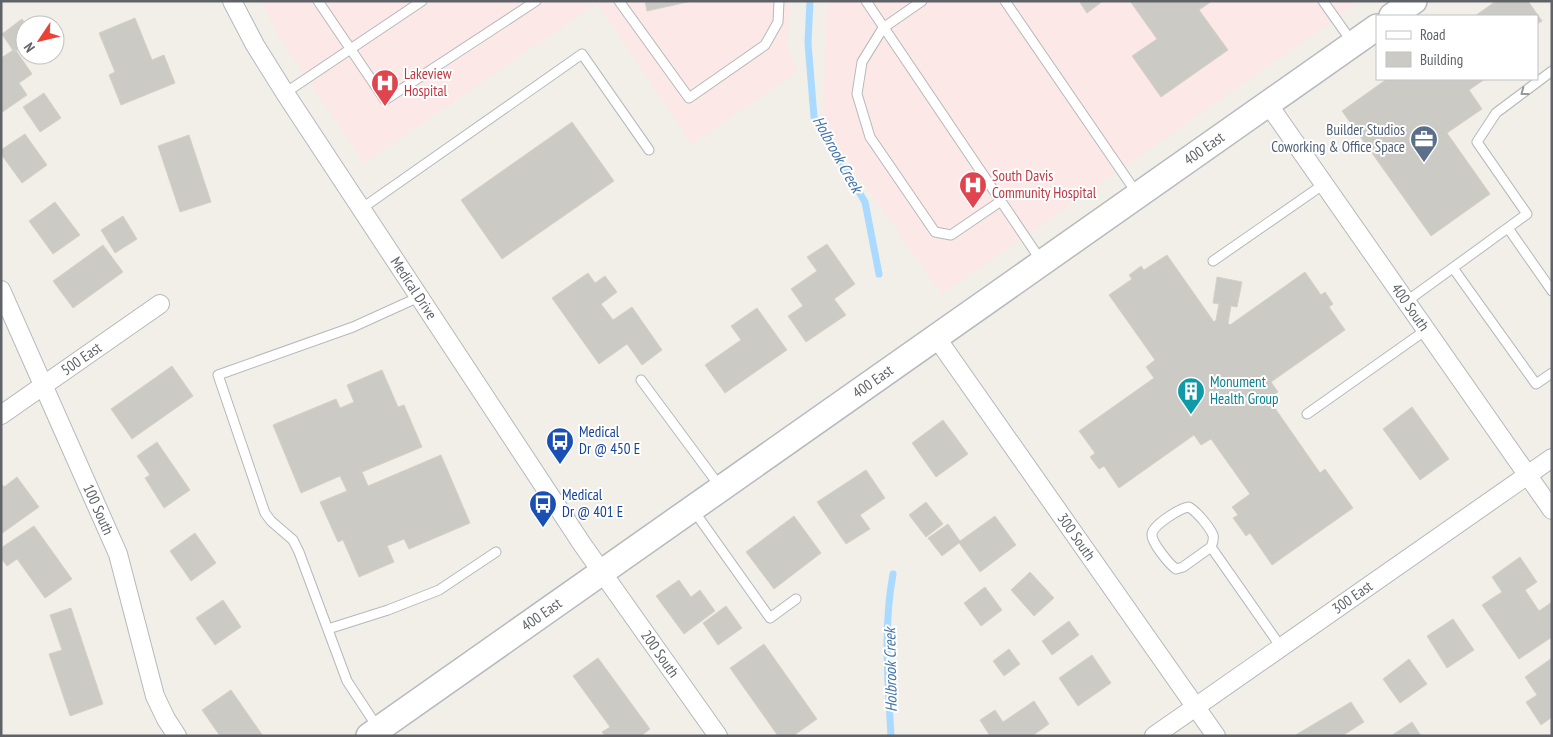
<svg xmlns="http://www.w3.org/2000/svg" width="1553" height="737" viewBox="0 0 1553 737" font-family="'PT Sans Narrow',sans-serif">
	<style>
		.medical { fill: #fce8e6 }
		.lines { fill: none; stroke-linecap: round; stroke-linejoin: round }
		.stream { stroke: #aadaff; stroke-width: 7 }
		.building { fill: #cccac5; stroke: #d6d1c6 }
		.lane-casing { stroke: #b5b8bc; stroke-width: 11 }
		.street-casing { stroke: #b5b8bc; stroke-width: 20 }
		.secondary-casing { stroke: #b6babf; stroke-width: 28 }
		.lane { stroke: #fff; stroke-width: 9 }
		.street { stroke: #fff; stroke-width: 18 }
		.secondary { stroke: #fff; stroke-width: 25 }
		.oneway { stroke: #979a9d }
		.labels { text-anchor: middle; stroke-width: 4; stroke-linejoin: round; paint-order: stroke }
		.health-label { font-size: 15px; fill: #be3a42; stroke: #fff; text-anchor: start }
		.service-label { font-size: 15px; fill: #4e5e75; stroke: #fff; text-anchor: end }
		.street-label { font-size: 15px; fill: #5f6368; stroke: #fff }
		.culture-label { font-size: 15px; fill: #0d838f; stroke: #fff; text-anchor: start }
		.transit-label { font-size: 15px; fill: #164399; stroke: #fff; text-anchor: start }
		.water-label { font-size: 16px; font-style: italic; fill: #4174aa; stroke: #fff }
	</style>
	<rect width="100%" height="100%" fill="#f1efe8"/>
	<path class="medical" d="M261 1H790L787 48 798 71 692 144 597 3 364 163 280 38Z
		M827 1H1361L942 294 822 124Z"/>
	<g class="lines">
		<path class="stream" d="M810 1 808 43 814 117 865 202 879 274
			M891 736C888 681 883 628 893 574"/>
	</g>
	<path class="building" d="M645 1H692L647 11Z
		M1079 1H1103L1087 13Z
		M1130 1H1212L1199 10 1228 50 1161 97 1132 56 1157 39Z
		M1496 1H1528L1542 21 1537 24V16H1475Z
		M135 18 152 60 164 55 175 83 121 105 109 75 115 72 99 33Z
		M22 19 26 25H25V45L14 52 2 34Z
		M15 49 32 74 19 83 27 95 1 113V58Z
		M1387 79H1485L1469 90 1482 109 1447 133 1490 194 1431 236 1342 111Z
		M44 93 61 118 40 132 23 107Z
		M572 122 614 181 502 259 461 200Z
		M25 134 47 165 22 183 1 154V150Z
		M189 135 211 202 180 212 158 146Z
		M55 202 80 235 53 254 29 221Z
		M123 216 137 239 115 253 101 230Z
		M827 244 855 284 834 299 846 315 806 342 788 316 803 306 791 289 817 271 807 257Z
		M103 245 123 272 73 308 53 281Z
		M1167 255 1214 322 1216 320 1219 304 1213 303 1217 277 1242 282 1237 307 1231 306 1228 323 1230 325 1305 272 1321 295 1325 292 1333 304 1329 307 1345 330 1271 382 1278 392 1268 398 1320 473 1325 469 1353 508 1272 565 1250 533 1246 536 1233 518 1238 515 1232 507 1250 494 1211 439 1201 445 1194 435 1119 488 1104 466 1099 469 1090 457 1095 453 1079 431 1154 378 1146 367 1155 360 1109 295 1132 279 1129 275 1141 266 1144 270Z
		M588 273 595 283 605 276 617 292 601 304 613 320 632 307 662 350 642 365 627 344 599 364 552 298Z
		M757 308 787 350 725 393 705 365 741 340 731 326Z
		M172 366 193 396 132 439 111 409Z
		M382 370 398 407 404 405 422 447 362 472 368 486 441 455 470 523 409 549 404 539 387 546 394 562 359 577 343 540 338 542 320 502 347 491 340 476 301 493 273 425 336 399 340 408 354 402 347 385Z
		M1412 407 1449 459 1420 480 1383 429Z
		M943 420 968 454 936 477 912 443Z
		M157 442 190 490 164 508 145 478 150 475 137 456Z
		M866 470 885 498 860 515 870 529 846 544 817 502Z
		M17 477 39 507 1 534V483L4 487Z
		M926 502 943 524 926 537 909 515Z
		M794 516 821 553 774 589 746 552Z
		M995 516 1016 545 980 572 959 543 942 556 928 538 948 524 960 541Z
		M34 526 72 579 45 598 17 559 7 566 1 558V548Z
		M195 533 216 563 191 581 170 551Z
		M1520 557 1537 582 1525 590 1539 611 1552 602V637L1519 659 1482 605 1502 592 1492 577Z
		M1030 572 1054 598 1034 616 1011 590Z
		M679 580 691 597 700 590 715 611 684 634 656 596Z
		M985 587 1002 610 981 626 964 603Z
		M223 600 241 627 215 645 196 618Z
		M726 606 742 628 718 645 703 623Z
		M71 608 103 704 70 716 49 654 62 650 50 615Z
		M1453 619 1474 650 1447 668 1427 636Z
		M1069 621 1079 635 1052 655 1042 641Z
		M764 644 817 719 793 736H778L730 668Z
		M1009 649 1020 664 1004 676 993 661Z
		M1092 655 1111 683 1078 706 1059 678Z
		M598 658 650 729 641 736H605L602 732 610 727 573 676Z
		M1552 658V717L1541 725 1526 702 1537 695 1525 677Z
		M1409 659 1427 684 1400 703 1383 679Z
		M231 690 263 736H220L202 710Z
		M1034 701 1049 724 1032 736H990L980 720 995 710 1003 722Z
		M1351 702 1364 722 1342 736H1294Z
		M1412 722 1421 736H1391Z"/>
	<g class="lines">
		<g class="lane-casing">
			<path id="lane" d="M318 1 385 100 536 1
				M619 1 689 98 765 45 778 22 779 1
				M866 1 1042 262
				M922 1 883 28 862 62 857 94 870 137 935 232 951 235 1001 201
				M1005 1 1138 195
				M1323 1 1352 42
				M285 93 422 1
				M361 209 582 54 649 150
				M1508 228 1552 291
				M1213 261 1324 184
				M1453 268 1536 384 1552 373
				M1407 301 1527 214 1477 142 1496 113 1552 71
				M641 380 721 488
				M1307 414 1426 330
				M694 511 770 618 796 599
				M1211 547C1213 543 1214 540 1213 535 1209 526 1197 512 1189 507 1180 508 1153 525 1152 534 1151 542 1169 564 1176 569L1183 567 1211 547 1281 647
				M328 629 388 610 439 590 496 552
				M378 728 347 681 299 552 293 540 271 521 265 513 218 375 353 327 419 297"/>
		</g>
		<g class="street-casing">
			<g id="street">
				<path id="s1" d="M232 1 255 45 285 93 582 544 718 736"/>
				<path id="s2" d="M1268 104 1552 510"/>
				<path id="s3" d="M1 290 118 554 155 696 166 719 177 736"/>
				<path id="s4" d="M936 337 1216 736"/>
				<path id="s5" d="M1 415 160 304"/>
				<path id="s6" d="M1154 736 1552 458"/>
			</g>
		</g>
		<g class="secondary-casing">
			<g id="secondary">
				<path d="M1392 16 1414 1"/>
				<path id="s7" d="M369 736 1377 27"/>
			</g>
		</g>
		<use href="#lane" class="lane"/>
		<use href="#street" class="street"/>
		<use href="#secondary" class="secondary"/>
	</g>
	<defs><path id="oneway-chevron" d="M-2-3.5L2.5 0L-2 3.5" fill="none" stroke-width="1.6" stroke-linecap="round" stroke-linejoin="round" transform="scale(1.25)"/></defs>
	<use class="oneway" href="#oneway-chevron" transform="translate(1524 92) rotate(143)"/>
	<defs>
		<g id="hospital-pin" transform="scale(1.4375)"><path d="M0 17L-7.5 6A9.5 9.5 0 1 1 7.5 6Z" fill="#e0444e" stroke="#fff"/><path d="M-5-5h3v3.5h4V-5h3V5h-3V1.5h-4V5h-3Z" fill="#fff"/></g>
		<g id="office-pin" transform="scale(1.4375)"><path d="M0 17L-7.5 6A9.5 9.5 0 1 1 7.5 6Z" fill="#5c6f8a" stroke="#fff"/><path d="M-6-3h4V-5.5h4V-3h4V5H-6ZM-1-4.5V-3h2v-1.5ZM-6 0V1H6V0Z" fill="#fff"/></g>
		<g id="building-pin" transform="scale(1.4375)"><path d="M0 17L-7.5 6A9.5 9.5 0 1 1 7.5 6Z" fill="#0f9aa8" stroke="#fff"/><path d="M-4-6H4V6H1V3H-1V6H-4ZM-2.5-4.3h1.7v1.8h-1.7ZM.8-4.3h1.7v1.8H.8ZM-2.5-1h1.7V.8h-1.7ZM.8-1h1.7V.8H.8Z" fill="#fff"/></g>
		<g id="bus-pin" transform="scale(1.4375)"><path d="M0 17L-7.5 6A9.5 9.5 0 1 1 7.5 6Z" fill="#1a4fb4" stroke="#fff"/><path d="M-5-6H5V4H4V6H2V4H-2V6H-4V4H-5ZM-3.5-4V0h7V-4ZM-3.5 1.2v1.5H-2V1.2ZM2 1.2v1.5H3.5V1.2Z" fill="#fff"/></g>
	</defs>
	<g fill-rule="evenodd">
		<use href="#hospital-pin" x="385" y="83"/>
		<use href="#office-pin" x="1424" y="139"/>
		<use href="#hospital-pin" x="973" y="185"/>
		<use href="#building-pin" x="1191" y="391"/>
		<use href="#bus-pin" x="560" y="441"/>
		<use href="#bus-pin" x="543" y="504"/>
	</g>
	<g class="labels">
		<g class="health-label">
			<text x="404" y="79">Lakeview<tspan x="404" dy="17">Hospital</tspan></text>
			<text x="992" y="181">South Davis<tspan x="992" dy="17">Community Hospital</tspan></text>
		</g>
		<g class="service-label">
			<text x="1405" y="135">Builder Studios<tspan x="1405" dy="17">Coworking &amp; Office Space</tspan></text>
		</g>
		<g class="street-label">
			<text dy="5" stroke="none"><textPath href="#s7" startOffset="1021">400 East</textPath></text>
			<text dy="5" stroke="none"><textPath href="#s1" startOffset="340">Medical Drive</textPath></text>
			<text dy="5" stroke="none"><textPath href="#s2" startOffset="248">400 South</textPath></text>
			<text dy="5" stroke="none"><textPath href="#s5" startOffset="98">500 East</textPath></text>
			<text dy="5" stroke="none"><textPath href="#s7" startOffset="616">400 East</textPath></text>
			<text dy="5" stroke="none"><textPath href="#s3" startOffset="240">100 South</textPath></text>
			<text dy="5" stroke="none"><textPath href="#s4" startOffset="244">300 South</textPath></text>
			<text dy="5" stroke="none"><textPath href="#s6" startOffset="242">300 East</textPath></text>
			<text dy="5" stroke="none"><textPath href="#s7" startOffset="211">400 East</textPath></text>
			<text dy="5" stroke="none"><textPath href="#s1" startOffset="781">200 South</textPath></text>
		</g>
		<g class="culture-label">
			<text x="1210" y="387">Monument<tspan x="1210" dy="17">Health Group</tspan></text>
		</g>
		<g class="transit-label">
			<text x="579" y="437">Medical<tspan x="579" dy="17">Dr @ 450 E</tspan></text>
			<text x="562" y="500">Medical<tspan x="562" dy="17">Dr @ 401 E</tspan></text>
		</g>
		<g class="water-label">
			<text transform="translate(838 154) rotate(61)" y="6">Holbrook Creek</text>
			<text transform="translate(890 670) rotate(-91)" y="6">Holbrook Creek</text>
		</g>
	</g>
	<rect width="1553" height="737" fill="none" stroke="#5f6368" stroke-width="5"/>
	<rect x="1376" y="15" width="162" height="65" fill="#ffffff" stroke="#bfc1c3"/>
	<rect x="1386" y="31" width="25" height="8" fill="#ffffff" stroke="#bfc1c3"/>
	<text x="1420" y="40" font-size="15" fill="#5f6368">Road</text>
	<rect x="1386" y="52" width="25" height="15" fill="#cccac5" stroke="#bfc1c3"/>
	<text x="1420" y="65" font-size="15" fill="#5f6368">Building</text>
	<g transform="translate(40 40) rotate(235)"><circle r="24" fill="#ffffff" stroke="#bfc1c3"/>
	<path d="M0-4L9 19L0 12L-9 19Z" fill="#ea4335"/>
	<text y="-8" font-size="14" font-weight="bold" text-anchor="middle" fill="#5f6368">N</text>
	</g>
</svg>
